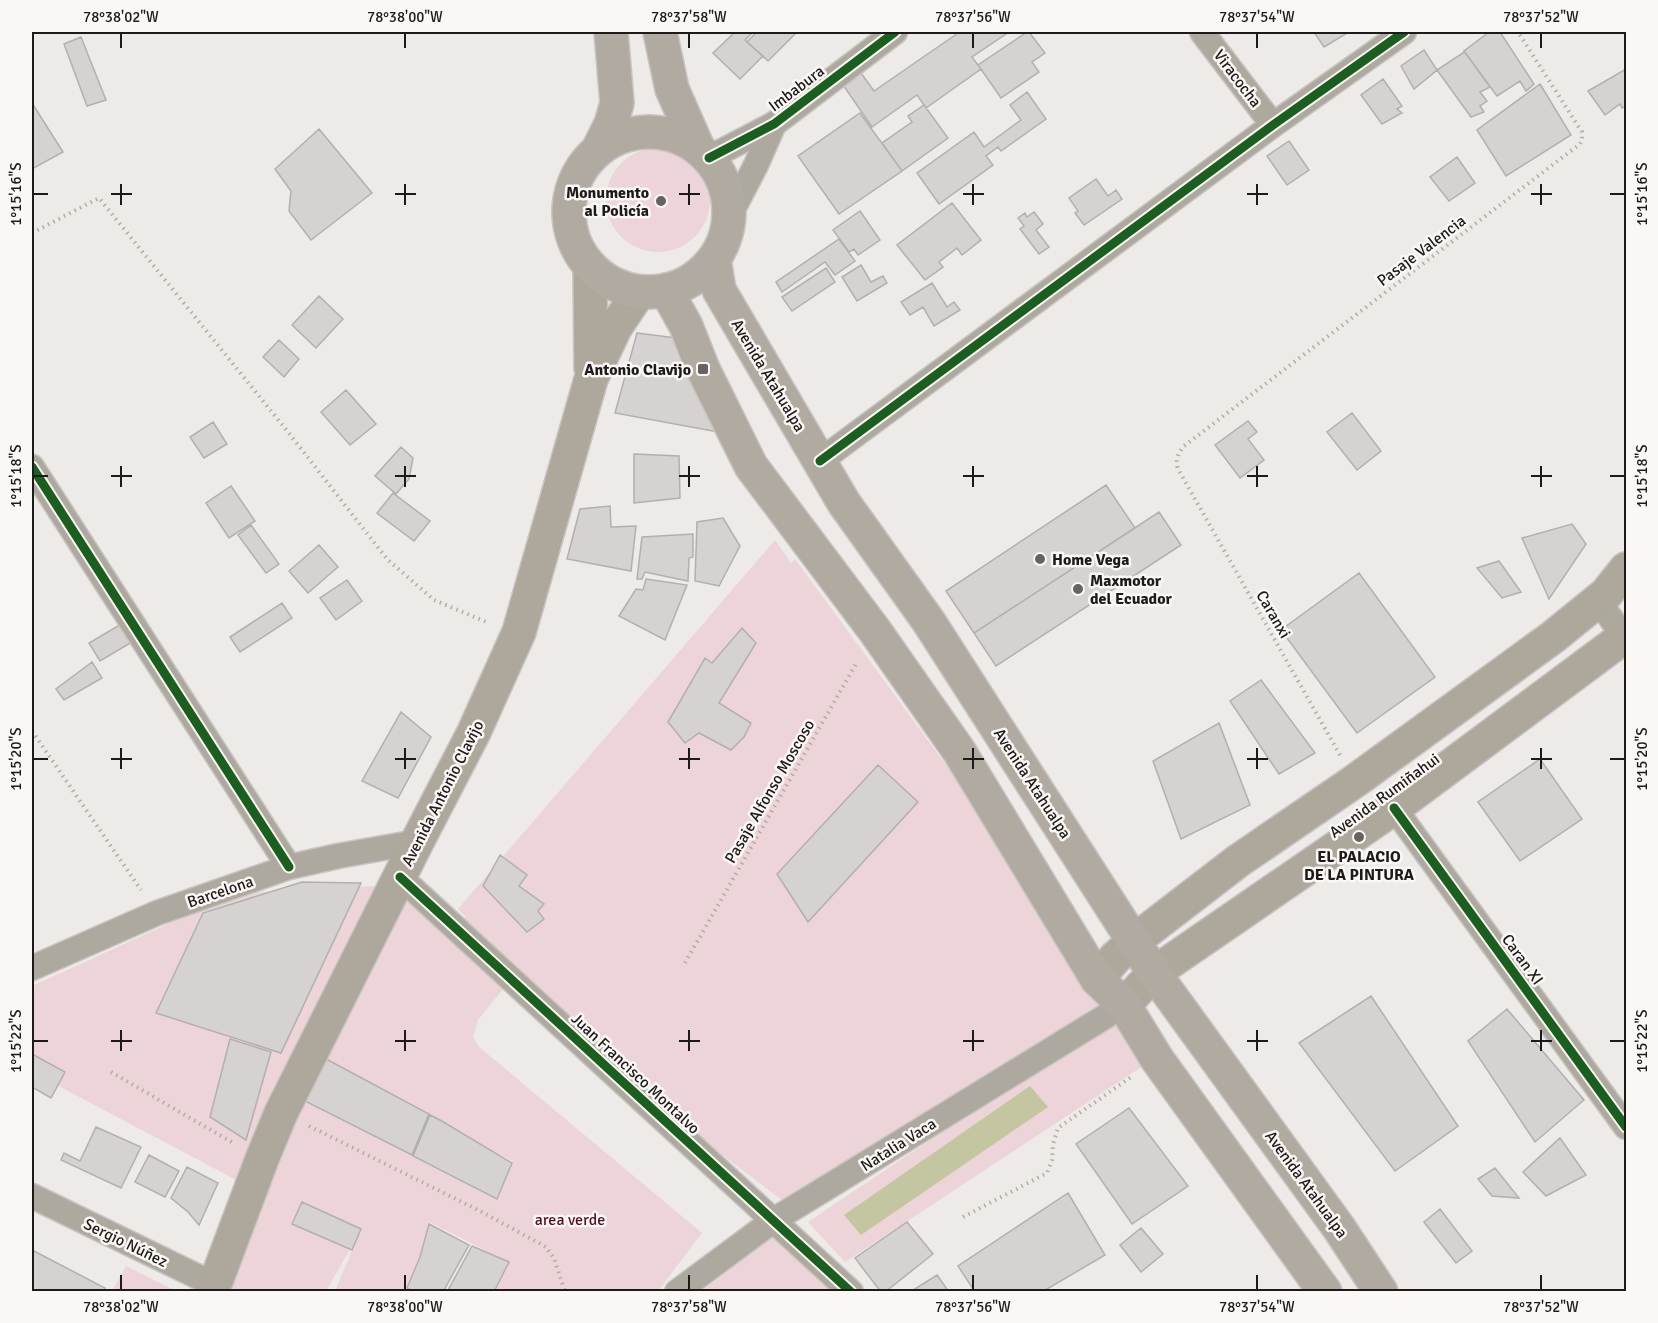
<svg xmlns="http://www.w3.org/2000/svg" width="1658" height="1323" viewBox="0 0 1658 1323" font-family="Signika,sans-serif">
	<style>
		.green { fill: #edd4d8 }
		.water { fill: #c3c6a1 }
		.building { fill: #d5d2d1; stroke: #b2b0af; stroke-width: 1.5 }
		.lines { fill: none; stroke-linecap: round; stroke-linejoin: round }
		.street-casing { stroke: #c7c5c4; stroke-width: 27 }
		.secondary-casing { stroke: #c7c5c4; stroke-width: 36 }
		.primary-casing { stroke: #c7c5c4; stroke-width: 36 }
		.path { stroke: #b1ada7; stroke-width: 4; stroke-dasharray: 1.5 4.5; stroke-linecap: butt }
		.street { stroke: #aea99e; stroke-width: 24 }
		.secondary { stroke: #ada79c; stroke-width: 33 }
		.primary { stroke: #b1aaa1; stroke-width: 33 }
		.cycleway-casing { stroke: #fbf7f4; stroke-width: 13 }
		.cycleway { stroke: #1b5e20; stroke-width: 9 }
		.ticks { fill: none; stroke: #1d1b1a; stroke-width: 2 }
		.poi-dot { fill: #666362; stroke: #fbf7f4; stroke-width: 2 }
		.labels { text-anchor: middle; stroke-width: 5; stroke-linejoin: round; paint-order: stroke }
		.street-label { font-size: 16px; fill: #1d1b1a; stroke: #fbf7f4 }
		.poi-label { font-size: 16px; font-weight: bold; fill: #1d1b1a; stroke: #fbf7f4; text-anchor: end }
		.park-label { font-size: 16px; fill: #510e25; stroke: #fbf7f4 }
		.neatline { fill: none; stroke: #1d1b1a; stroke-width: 2 }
		.ticks-label { font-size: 15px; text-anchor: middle; fill: #1d1b1a }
	</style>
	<rect width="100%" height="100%" fill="#edeae8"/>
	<path class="green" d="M606 200a52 52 0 1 1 104 0a52 52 0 1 1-104 0Z
		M775 540 791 563 795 559 957 780 1108 1008 796 1211 703 1140 515 974 478 1020 473 1037 479 1047 702 1233 658 1291H496L509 1262 429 1222 420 1257 405 1291H335L359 1234 326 1291H233L215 1285 295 1096 498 1199 512 1161 315 1053 400 877 459 924 466 917 458 909Z
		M377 886 242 1183 32 1072V986L236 893Z
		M1121 1012 1152 1060 845 1262 808 1222Z
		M778 1232 841 1292H701Z
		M126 1266 176 1291H112Z"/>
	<path class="water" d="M1030 1086 1048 1107 861 1235 844 1215Z"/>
	<path class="building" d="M735 32H753L745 40 763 56 740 79 713 53Z
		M757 32H797L768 61 747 42Z
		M957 32H1009L972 57 981 69 926 108 917 95 872 127 843 85 861 73 874 91 958 33Z
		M1027 32H1029L1045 53 1032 62 1039 72 1001 98 978 65Z
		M1314 32H1349L1324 47Z
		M1489 32H1500L1534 84 1526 91 1520 81 1497 96 1464 51Z
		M81 37 106 100 87 106 64 44Z
		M1424 50 1437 70 1414 89 1401 66Z
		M1464 51 1490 87 1480 92 1487 101 1480 106 1484 112 1471 117 1437 70 1463 53Z
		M1626 69V105L1622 108 1620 104 1605 115 1588 91Z
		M1383 79 1402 106 1397 109 1402 113 1382 124 1361 95Z
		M1540 84 1571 135 1506 176 1477 130Z
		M1027 92 1046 119 1001 151 998 147 986 156 993 165 939 204 917 173 974 132 984 147 1021 120 1010 105Z
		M32 103 63 152 32 169Z
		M924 105 948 138 902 171 882 143 912 122 908 116Z
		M860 113 902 171 839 214 798 156Z
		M319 129 372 193 311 240 289 211 291 191 275 169Z
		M1289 141 1309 170 1287 185 1267 156Z
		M1457 157 1475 183 1449 201 1430 177Z
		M1096 179 1108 196 1116 190 1122 199 1084 225 1075 213 1078 211 1069 198Z
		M952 203 981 240 962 255 957 248 939 262 943 267 925 280 897 245Z
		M860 211 880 240 858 255 854 249 849 252 833 230Z
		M1034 212 1043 224 1036 230 1049 247 1039 254 1020 229 1024 226 1018 218 1025 213 1027 217Z
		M839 239 855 261 835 275 825 262 782 292 776 282Z
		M861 265 871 282 883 276 887 283 857 301 842 277Z
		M826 268 835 282 792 311 782 297Z
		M932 283 947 307 954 302 960 310 934 326 923 307 910 315 901 302Z
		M319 296 343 319 316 348 292 325Z
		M637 333 684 339 729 434 615 413Z
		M279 340 299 359 284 377 263 357Z
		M346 390 376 424 350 445 321 412Z
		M1352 413 1381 451 1357 470 1327 432Z
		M1248 421 1257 432 1248 439 1264 460 1240 478 1215 445Z
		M213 422 227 444 204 458 190 437Z
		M401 447 413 458 409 479 396 494 375 476Z
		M634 454 679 456 680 498 634 503Z
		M1106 485 1135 528 974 633 946 591Z
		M231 486 255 521 229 538 206 503Z
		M393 493 430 521 414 541 377 513Z
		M610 506 611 527 636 526 631 571 567 559 580 509Z
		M1159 512 1181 545 996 666 974 633Z
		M723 518 740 546 719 586 695 581 697 522Z
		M1572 524 1586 544 1549 599 1522 538Z
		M251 525 279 564 266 573 238 535Z
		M693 534V557L689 558 688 581 645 572 642 579H637L642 537Z
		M319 545 338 567 308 593 289 571Z
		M1499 561 1521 592 1502 598 1477 568Z
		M1359 573 1435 677 1357 733 1281 630Z
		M646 579 687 585 665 640 619 616 636 589 643 590Z
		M347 580 362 601 336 620 320 598Z
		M282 603 292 618 240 652 230 637Z
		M128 620 139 638 100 661 89 643Z
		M742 628 756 643 719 703 751 723 744 737 731 750 699 733 685 743 668 722 705 658 712 663Z
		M92 662 102 678 64 700 56 689Z
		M1261 680 1315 753 1279 774 1230 701Z
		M401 712 431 737 398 798 362 781Z
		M1219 723 1250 805 1181 839 1153 761Z
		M1540 759 1582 819 1520 861 1478 802Z
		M878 765 918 802 808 922 777 874Z
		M500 855 527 875 519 886 544 904 538 911 544 919 527 932 483 886Z
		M302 882 361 883 281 1053 156 1013 203 913Z
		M1371 996 1458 1126 1395 1171 1299 1043Z
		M1507 1009 1584 1100 1535 1142 1468 1041Z
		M230 1039 271 1052 246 1140 210 1117Z
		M315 1053 429 1114 412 1155 295 1096Z
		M32 1054 65 1072 51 1098 32 1087Z
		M1129 1108 1188 1186 1132 1224 1076 1144Z
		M430 1115 440 1120 512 1163 497 1199 413 1156Z
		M96 1127 141 1147 121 1188 61 1160 64 1153 80 1161Z
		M1560 1138 1586 1175 1546 1196 1523 1172Z
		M149 1155 179 1171 165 1197 135 1182Z
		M187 1167 218 1183 199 1225 188 1212 171 1198Z
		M1495 1168 1519 1198 1492 1196 1478 1179Z
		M1068 1193 1105 1255 1042 1292H975L958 1266Z
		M302 1202 361 1229 352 1250 292 1224Z
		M1440 1209 1472 1251 1456 1263 1424 1222Z
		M907 1222 933 1254 885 1292H881L855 1258Z
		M429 1224 469 1245 443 1292H414L407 1288 420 1257Z
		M1141 1228 1163 1254 1141 1272 1120 1245Z
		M472 1246 509 1262 494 1292H447Z
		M32 1250 105 1288 103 1292H32Z
		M937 1275 949 1292H910Z"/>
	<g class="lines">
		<g class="street-casing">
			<path id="street" d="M1202 32 1273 125
				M709 158 774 124 895 32
				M730 215 756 165 774 124
				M820 461 1273 125 1404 32
				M32 467 289 867
				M1598 600 1626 640
				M1394 808 1626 1127
				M400 877 851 1292
				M32 968 157 913 289 867 338 856 417 842
				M32 1196 215 1285 216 1292
				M677 1292 774 1220 1124 1005"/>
		</g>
		<g class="secondary-casing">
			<path id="secondary" d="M590 268 591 368
				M1097 979 1115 958 1134 941 1238 861 1355 781 1553 637 1606 594 1626 569
				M1124 1005 1154 973 1394 808 1624 637 1626 633
				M212 1292 262 1159 281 1113 417 842 474 732 519 632 591 379 615 328 639 292"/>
		</g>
		<g class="primary-casing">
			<path id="primary" d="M660 32 672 89 698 148
				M569 212a80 80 0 1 1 160 0a80 80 0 1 1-160 0Z
				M598 150 611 124 617 103 611 32
				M714 259 719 290 844 503 929 622 1154 973 1339 1228 1381 1292
				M666 290 686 326 703 369 751 466 875 631 959 751 1097 979 1124 1005 1157 1059 1325 1292"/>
		</g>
		<path class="path" d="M32 233 99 198 288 432 387 559 434 600 489 623
			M32 731 141 890
			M1340 755 1178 469C1175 460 1178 453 1184 446L1580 144 1582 140V132L1518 32
			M685 963 857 662
			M111 1072 235 1144
			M309 1126 480 1211 546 1247 554 1258 565 1292
			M963 1217 1047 1173 1052 1160 1053 1144 1058 1128 1131 1077"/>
		<use href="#street" class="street"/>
		<use href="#secondary" class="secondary"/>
		<use href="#primary" class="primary"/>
		<g class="cycleway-casing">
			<path id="cycleway" d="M709 158 774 124 895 32
				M820 461 1273 125 1404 32
				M32 467 289 867
				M1394 808 1626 1127
				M400 877 851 1292"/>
		</g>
		<use href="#cycleway" class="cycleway"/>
	</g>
	<path class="ticks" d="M121 33V48M405 33V48M689 33V48M973 33V48M1257 33V48M1541 33V48M121 184V205M405 184V205M689 184V205M973 184V205M1257 184V205M1541 184V205M33 194H48M111 194H132M395 194H416M679 194H700M963 194H984M1247 194H1268M1531 194H1552M1610 194H1625M121 466V487M405 466V487M689 466V487M973 466V487M1257 466V487M1541 466V487M33 476H48M111 476H132M395 476H416M679 476H700M963 476H984M1247 476H1268M1531 476H1552M1610 476H1625M121 748V769M405 748V769M689 748V769M973 748V769M1257 748V769M1541 748V769M33 759H48M111 759H132M395 759H416M679 759H700M963 759H984M1247 759H1268M1531 759H1552M1610 759H1625M121 1030V1051M405 1030V1051M689 1030V1051M973 1030V1051M1257 1030V1051M1541 1030V1051M33 1041H48M111 1041H132M395 1041H416M679 1041H700M963 1041H984M1247 1041H1268M1531 1041H1552M1610 1041H1625M121 1275V1290M405 1275V1290M689 1275V1290M973 1275V1290M1257 1275V1290M1541 1275V1290"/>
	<g class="poi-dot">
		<circle cx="661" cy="201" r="6"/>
		<rect x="697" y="363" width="12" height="12" rx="3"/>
		<circle cx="1040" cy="559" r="6"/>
		<circle cx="1078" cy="589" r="6"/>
		<circle cx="1359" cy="837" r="6"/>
	</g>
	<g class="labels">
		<g class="street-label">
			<text transform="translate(1238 78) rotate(53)" y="6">Viracocha</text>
			<text transform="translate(796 88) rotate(-37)" y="6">Imbabura</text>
			<text transform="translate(1421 250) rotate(-37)" y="6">Pasaje Valencia</text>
			<text transform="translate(769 375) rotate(59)" y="6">Avenida Atahualpa</text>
			<text transform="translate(1274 614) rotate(60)" y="6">Caranxi</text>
			<text transform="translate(1033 783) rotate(57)" y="6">Avenida Atahualpa</text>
			<text transform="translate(769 791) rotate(-60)" y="6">Pasaje Alfonso Moscoso</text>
			<text transform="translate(442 793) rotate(-63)" y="6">Avenida Antonio Clavijo</text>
			<text transform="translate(1384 795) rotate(-36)" y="6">Avenida Rumiñahui</text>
			<text transform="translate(220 891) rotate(-19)" y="6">Barcelona</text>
			<text transform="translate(1523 959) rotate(54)" y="6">Caran XI</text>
			<text transform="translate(636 1073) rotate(43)" y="6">Juan Francisco Montalvo</text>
			<text transform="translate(898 1144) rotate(-32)" y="6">Natalia Vaca</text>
			<text transform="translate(1307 1184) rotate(54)" y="6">Avenida Atahualpa</text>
			<text transform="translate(126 1242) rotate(26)" y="6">Sergio Núñez</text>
		</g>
		<g class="poi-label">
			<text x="649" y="198">Monumento<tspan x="649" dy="18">al Policía</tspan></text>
			<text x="691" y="375">Antonio Clavijo</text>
			<text x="1052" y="565" text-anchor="start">Home Vega</text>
			<text x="1090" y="586" text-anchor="start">Maxmotor<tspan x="1090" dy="18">del Ecuador</tspan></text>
			<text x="1359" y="862" text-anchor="middle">EL PALACIO<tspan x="1359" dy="18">DE LA PINTURA</tspan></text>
		</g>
		<g class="park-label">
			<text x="570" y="1225">area verde</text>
		</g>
	</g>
	<rect width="1658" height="1323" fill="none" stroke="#fbf7f4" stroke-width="66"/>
	<rect x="33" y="33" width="1592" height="1257" class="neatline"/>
	<g class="ticks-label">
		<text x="121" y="22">78°38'02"W</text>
		<text x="405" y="22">78°38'00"W</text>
		<text x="689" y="22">78°37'58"W</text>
		<text x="973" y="22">78°37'56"W</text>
		<text x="1257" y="22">78°37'54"W</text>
		<text x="1541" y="22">78°37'52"W</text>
		<text transform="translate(16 194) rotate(-90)" y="5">1°15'16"S</text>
		<text transform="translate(1642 194) rotate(-90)" y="5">1°15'16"S</text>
		<text transform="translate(16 476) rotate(-90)" y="5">1°15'18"S</text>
		<text transform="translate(1642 476) rotate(-90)" y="5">1°15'18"S</text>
		<text transform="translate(16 759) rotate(-90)" y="5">1°15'20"S</text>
		<text transform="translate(1642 759) rotate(-90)" y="5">1°15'20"S</text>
		<text transform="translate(16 1041) rotate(-90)" y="5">1°15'22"S</text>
		<text transform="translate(1642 1041) rotate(-90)" y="5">1°15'22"S</text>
		<text x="121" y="1312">78°38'02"W</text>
		<text x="405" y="1312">78°38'00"W</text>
		<text x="689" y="1312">78°37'58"W</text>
		<text x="973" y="1312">78°37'56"W</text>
		<text x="1257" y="1312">78°37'54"W</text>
		<text x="1541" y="1312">78°37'52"W</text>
	</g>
</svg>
